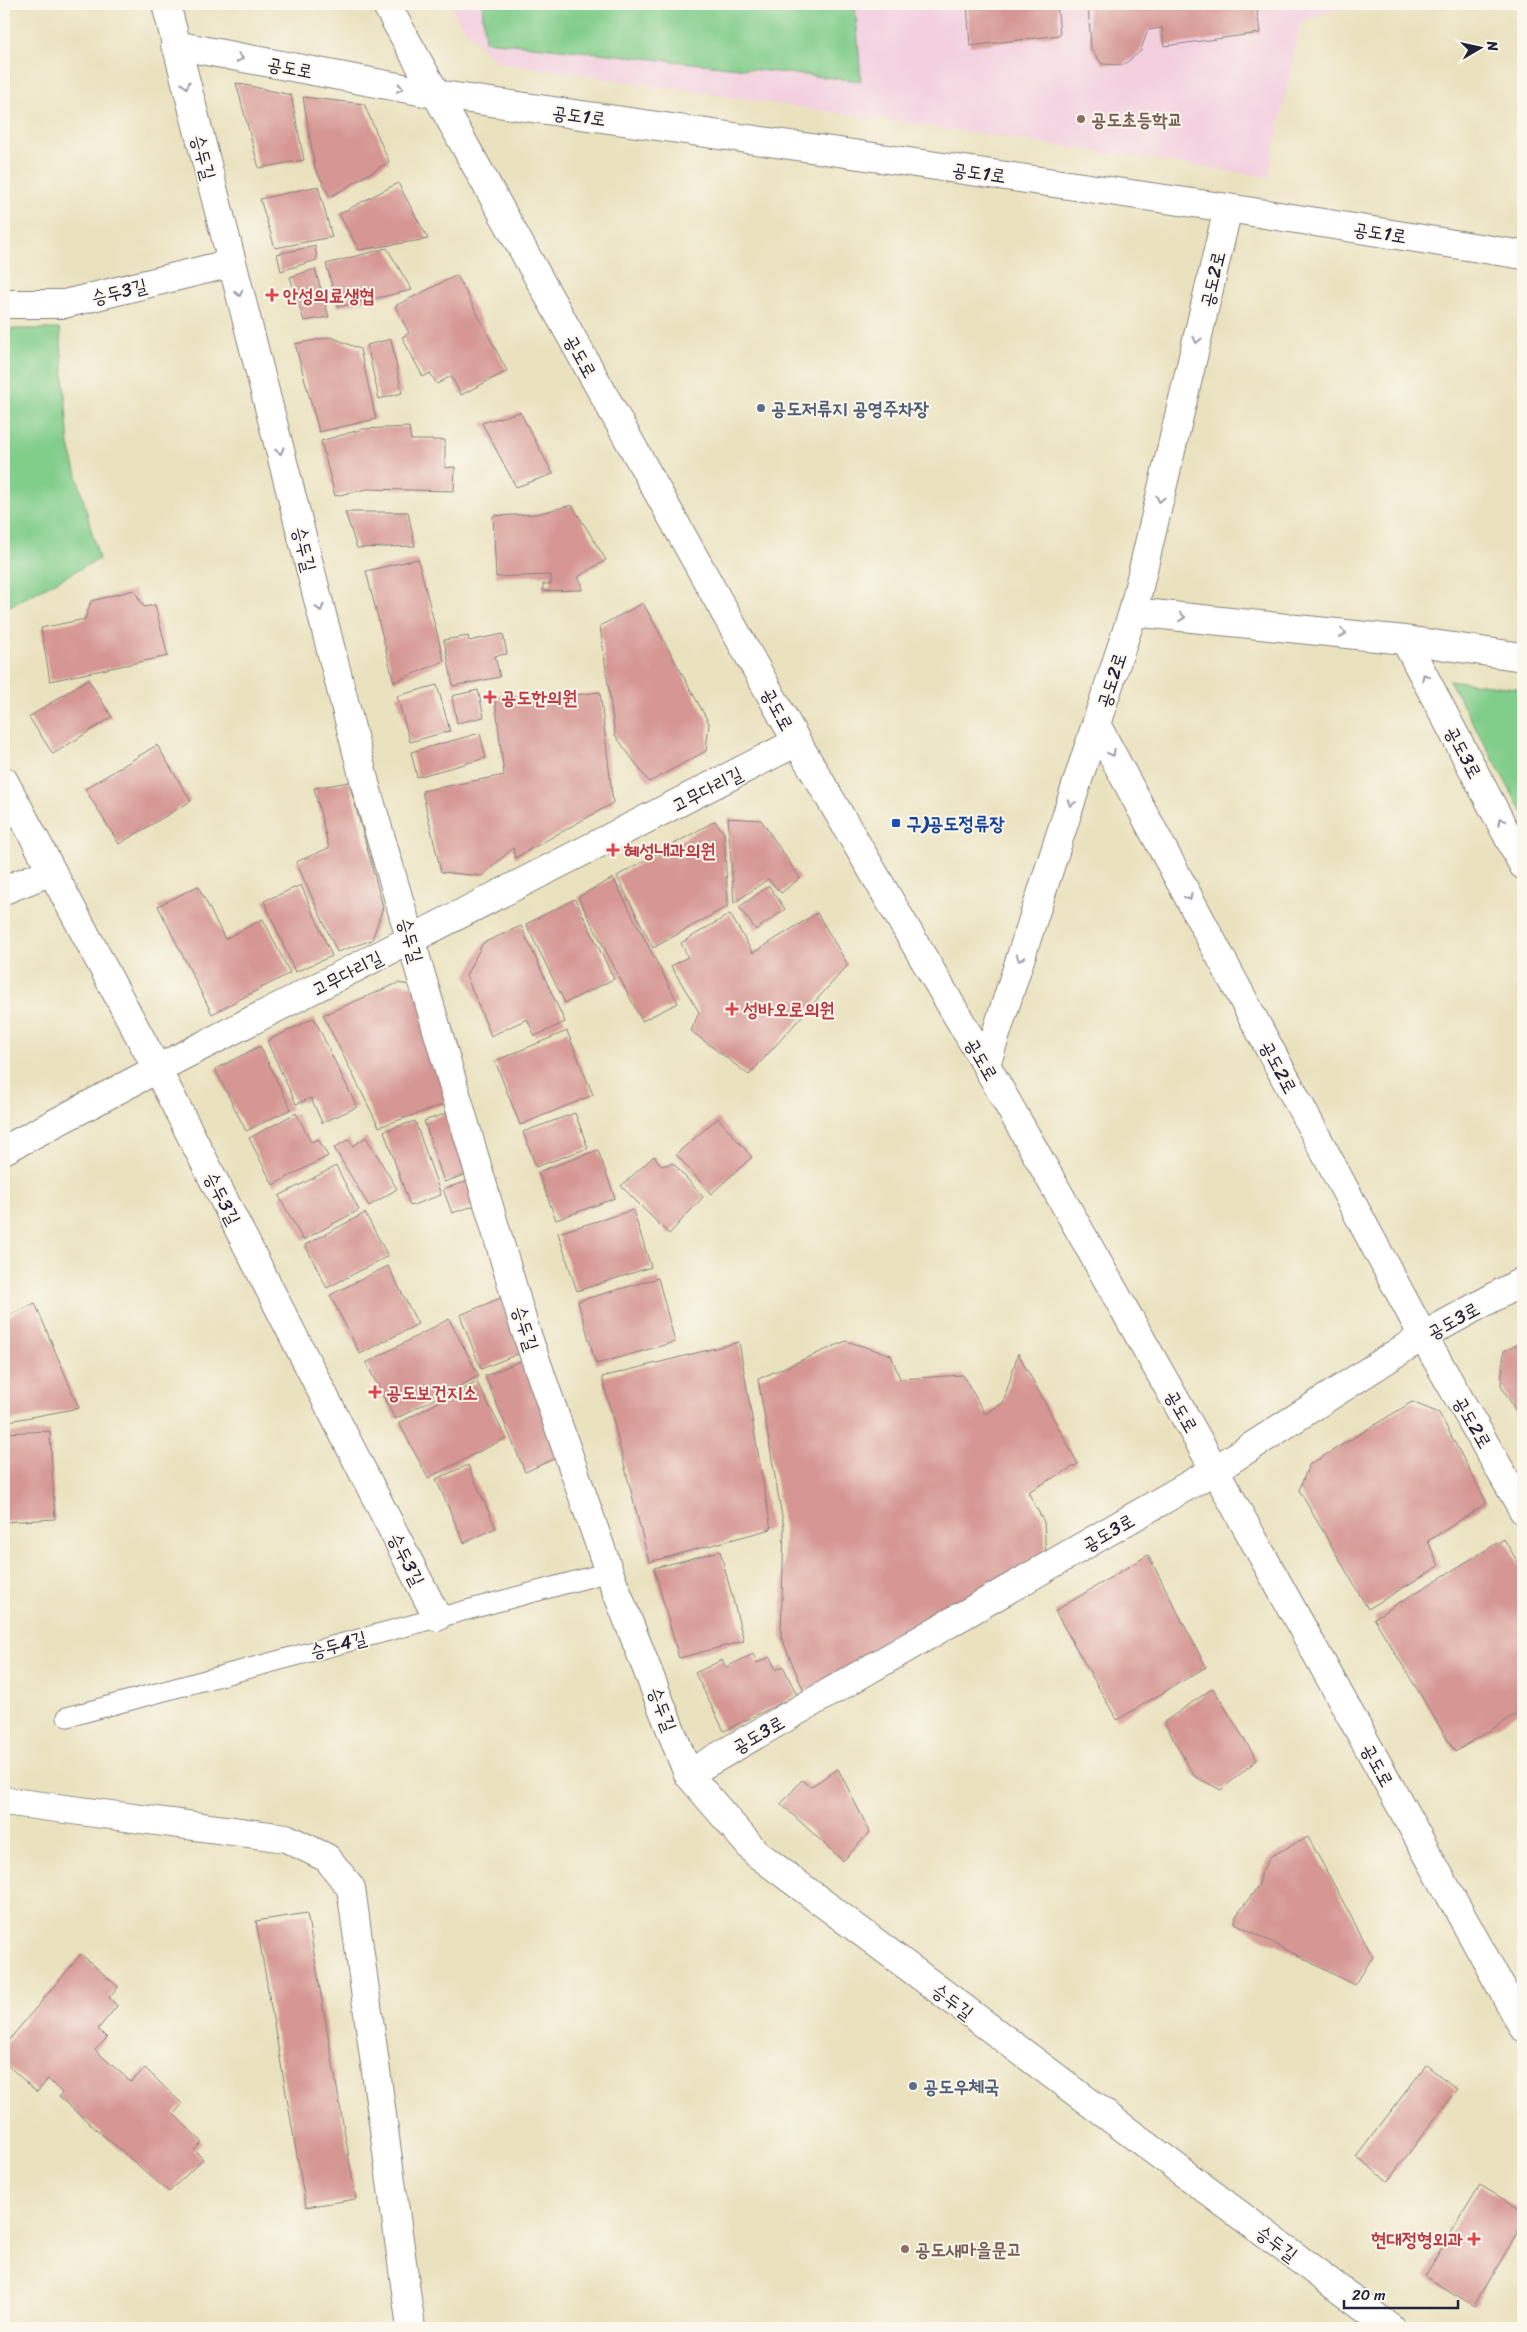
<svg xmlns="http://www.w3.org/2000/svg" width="1527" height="2332" viewBox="0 0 1527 2332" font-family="Sriracha,'Poor Story',sans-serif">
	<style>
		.built { fill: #f3cfe0 }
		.green { fill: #81cd8a; stroke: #527862 }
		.building { fill: #d69693 }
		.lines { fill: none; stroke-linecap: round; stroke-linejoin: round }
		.service-casing { stroke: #86827d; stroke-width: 21 }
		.minor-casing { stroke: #86827d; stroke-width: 30 }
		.service { stroke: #fff; stroke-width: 19 }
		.minor { stroke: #fff; stroke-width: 28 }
		.oneway { stroke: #9c9ca7 }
		.education-dot { fill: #8d6e63; stroke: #fbf7ec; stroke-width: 2 }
		.health-dot { fill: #e0444e; stroke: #fbf7ec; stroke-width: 2 }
		.service-dot { fill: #5c6f8a; stroke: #fbf7ec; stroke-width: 2 }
		.transit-dot { fill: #1a4fb4; stroke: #fbf7ec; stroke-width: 2 }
		.labels { text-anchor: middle; stroke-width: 4; stroke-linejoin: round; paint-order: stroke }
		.street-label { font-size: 19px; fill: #22223b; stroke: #fbf7ec }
		.education-label { font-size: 19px; font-weight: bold; fill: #785e54; stroke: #fbf7ec; text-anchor: start }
		.health-label { font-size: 19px; font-weight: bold; fill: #be3a42; stroke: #fbf7ec; text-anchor: start }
		.service-label { font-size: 19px; font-weight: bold; fill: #4e5e75; stroke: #fbf7ec; text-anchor: start }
		.transit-label { font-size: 19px; font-weight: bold; fill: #164399; stroke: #fbf7ec; text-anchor: start }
	</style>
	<rect width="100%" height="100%" fill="#fbf7ec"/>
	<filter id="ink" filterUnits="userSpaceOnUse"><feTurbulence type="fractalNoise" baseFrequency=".02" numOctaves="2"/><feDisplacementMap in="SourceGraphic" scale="10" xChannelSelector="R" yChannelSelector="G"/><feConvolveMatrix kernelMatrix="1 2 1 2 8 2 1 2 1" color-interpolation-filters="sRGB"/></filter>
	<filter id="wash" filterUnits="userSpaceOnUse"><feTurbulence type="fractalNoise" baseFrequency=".0096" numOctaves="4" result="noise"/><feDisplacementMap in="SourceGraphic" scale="20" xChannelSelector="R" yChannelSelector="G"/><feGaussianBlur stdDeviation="1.12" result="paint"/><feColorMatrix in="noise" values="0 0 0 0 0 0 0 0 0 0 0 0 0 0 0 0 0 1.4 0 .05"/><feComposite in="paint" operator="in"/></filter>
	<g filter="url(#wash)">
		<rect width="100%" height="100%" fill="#eae2bf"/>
		<path class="built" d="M449 4H1358L1301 21 1268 177 496 62 466 31Z"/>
		<path class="green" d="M482 4H855L861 81 485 41Z
			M4 329H60L69 445 99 559 4 609Z
			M1449 680 1523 689V813Z"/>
		<g id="blocks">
			<path class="building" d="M967 4H1035V6L1057 4 1060 35 970 46Z
				M1088 4H1256L1260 33 1164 46 1162 28 1148 30 1140 52 1123 65 1102 64 1091 49Z
				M236 83 291 95 304 160 259 168Z
				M303 97 364 104 389 162 330 197 315 168Z
				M398 183 428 239 359 250 339 214Z
				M318 186 332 237 275 248 260 199Z
				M315 246 317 260 281 271 277 254Z
				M387 248 412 290 338 307 326 264Z
				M315 269 329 317 304 321 290 277Z
				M457 275 507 371 461 395 451 376 437 384 430 373 423 377 402 337 409 333 395 306Z
				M331 337 360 349 376 419 319 432 295 344Z
				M391 339 402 393 379 399 367 345Z
				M520 412 553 474 516 487 482 423Z
				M409 427 411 440H445V468L455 467 454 491 367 489 335 496 321 441 363 429Z
				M572 505 606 560 578 577 582 584V590L543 591V584H551V575L496 577 493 516 536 514Z
				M345 512H408L415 546 357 548Z
				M418 559 444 661 394 682 366 571Z
				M134 590 144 607 155 605 168 656 50 681 41 628 85 619 91 601Z
				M643 603 709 723 706 751 649 782 615 735 600 626Z
				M503 634 507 654 495 656 500 677 453 686 444 640 468 636 469 641Z
				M88 679 112 717 53 754 29 717Z
				M437 685 450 731 410 742 397 696Z
				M478 690 484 717 457 723 452 696Z
				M600 692 613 803 515 858 513 848 482 876 441 872 422 791 504 775 495 699 532 694V700Z
				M480 733 486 758 417 777 411 752Z
				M157 745 191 801 119 844 85 789Z
				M349 782 383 907 372 940 337 952 296 862 329 848 314 788Z
				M728 818 761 820 800 878 781 893 768 879 734 903Z
				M715 821 724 833 728 906 653 948 617 876Z
				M613 878 678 1003 642 1021 578 897Z
				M301 885 332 956 295 972 264 901Z
				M198 886 225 939 263 919 290 973 212 1014 158 906Z
				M769 886 785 909 756 930 739 907Z
				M575 899 614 979 565 1003 526 924Z
				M817 913 848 965 749 1075 691 1031 699 1012 671 966 688 957 681 943 730 914 753 953Z
				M521 926 565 1022 535 1036 527 1019 491 1036 466 975 483 943Z
				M398 983 416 986 451 1102 379 1127 323 1015Z
				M314 1018 357 1107 322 1123 311 1098 296 1104 267 1041Z
				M567 1031 593 1095 520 1125 495 1061Z
				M260 1046 291 1109 246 1131 215 1069Z
				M453 1111 473 1172 444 1182 424 1121Z
				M296 1113 311 1142 318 1139 328 1156 273 1185 249 1138Z
				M575 1113 588 1148 536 1167 523 1132Z
				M718 1118 752 1157 711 1194 676 1154Z
				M415 1121 441 1195 410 1206 384 1131Z
				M366 1137 397 1189 369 1206 334 1148 349 1139 353 1146Z
				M598 1150 615 1198 556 1220 538 1172Z
				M654 1156 662 1166 673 1163 703 1197 669 1234 621 1186Z
				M336 1166 359 1210 303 1240 279 1196Z
				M475 1179 483 1203 452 1213 443 1189Z
				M633 1210 651 1267 577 1291 558 1233Z
				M365 1213 388 1256 327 1288 305 1245Z
				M388 1266 418 1324 360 1354 330 1295Z
				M658 1278 675 1342 596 1364 578 1301Z
				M501 1298 523 1352 481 1369 460 1315Z
				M35 1303 79 1408 4 1422V1318Z
				M449 1319 479 1376 395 1419 366 1363Z
				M846 1341 891 1355 900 1379 963 1375 985 1414 1003 1403 1018 1353 1078 1464 1028 1492 1044 1522 1046 1557 804 1692 781 1636 784 1528 758 1379Z
				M739 1342 771 1529 649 1562 602 1377Z
				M1523 1342V1424L1501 1385 1504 1351Z
				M525 1359 565 1454 525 1472 485 1376Z
				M477 1382 506 1438 428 1478 399 1423Z
				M1412 1402 1439 1413 1487 1503 1428 1541 1439 1566 1368 1609 1299 1490 1309 1465Z
				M50 1431 55 1519 4 1522V1433Z
				M468 1465 496 1528 464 1543 436 1479Z
				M1504 1539 1523 1571V1710L1455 1752 1374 1618Z
				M720 1551 744 1641 679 1658 654 1568Z
				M1148 1555 1206 1667 1117 1720 1055 1611Z
				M753 1654 757 1663 770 1657 776 1670 783 1666 797 1695 724 1731 695 1673 722 1660 726 1667Z
				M1213 1688 1257 1760 1221 1790 1194 1776 1164 1722Z
				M838 1769 870 1832 843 1861 781 1804 802 1780 810 1787Z
				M1308 1837 1373 1957 1354 1985 1235 1923 1236 1916 1259 1885 1260 1875 1271 1856Z
				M307 1913 356 2199 306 2207 256 1921Z
				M81 1954 118 1987 109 1997 117 2006 98 2029 107 2038 95 2050 131 2082 145 2068 182 2104 174 2114 202 2142 194 2150 203 2159 169 2192 59 2097 62 2093 48 2079 37 2092 4 2062V2046Z
				M1426 2065 1457 2089 1388 2181 1356 2157Z
				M1480 2185 1523 2211V2223L1474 2306 1425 2276Z"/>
		</g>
	</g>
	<g filter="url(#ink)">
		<use href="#blocks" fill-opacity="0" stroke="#86827d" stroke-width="1"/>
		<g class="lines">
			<g class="service-casing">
				<path id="service" d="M67 1717 609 1572"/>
			</g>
			<g class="minor-casing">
				<path id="minor" d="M166 4 367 791 524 1326 609 1572 688 1774 756 1853 1391 2328
					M386 4 797 742 986 1065 1215 1470 1523 2027
					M175 45 435 94 1228 208 1523 255
					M1228 208 1133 612 1096 724 1423 1336 1523 1510
					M4 304H64L232 263
					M1133 612 1405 640 1523 657
					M1405 640 1523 865
					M4 781 157 1069 437 1617
					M4 890 52 871
					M986 1065 1096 724
					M4 1150 157 1069 797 742
					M688 1774 1215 1470 1423 1336 1523 1281
					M4 1801 286 1838 327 1858 351 1888 411 2328"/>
			</g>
			<use href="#service" class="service"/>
			<use href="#minor" class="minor"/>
		</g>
		<defs><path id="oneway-chevron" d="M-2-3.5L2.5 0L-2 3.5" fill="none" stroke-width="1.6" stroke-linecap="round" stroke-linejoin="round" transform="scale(1.25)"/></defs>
		<g class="oneway">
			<use href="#oneway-chevron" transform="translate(240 58) rotate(11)"/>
			<use href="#oneway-chevron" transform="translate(186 85) rotate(75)"/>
			<use href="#oneway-chevron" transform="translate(400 88) rotate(11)"/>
			<use href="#oneway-chevron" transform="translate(239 293) rotate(76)"/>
			<use href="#oneway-chevron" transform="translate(1197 340) rotate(103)"/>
			<use href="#oneway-chevron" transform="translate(280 451) rotate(76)"/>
			<use href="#oneway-chevron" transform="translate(1160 499) rotate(103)"/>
			<use href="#oneway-chevron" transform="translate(320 608) rotate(76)"/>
			<use href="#oneway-chevron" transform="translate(1182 617) rotate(6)"/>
			<use href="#oneway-chevron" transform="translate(1343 633) rotate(6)"/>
			<use href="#oneway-chevron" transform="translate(1425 677) rotate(-118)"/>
			<use href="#oneway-chevron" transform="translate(1112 753) rotate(62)"/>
			<use href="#oneway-chevron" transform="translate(1071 803) rotate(108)"/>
			<use href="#oneway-chevron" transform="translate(1501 821) rotate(-118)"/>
			<use href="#oneway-chevron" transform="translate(1189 897) rotate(62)"/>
			<use href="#oneway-chevron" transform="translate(1020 958) rotate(108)"/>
		</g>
	</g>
	<g class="education-dot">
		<circle cx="1081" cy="119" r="5"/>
		<circle cx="905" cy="2249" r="5"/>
	</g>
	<g class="health-dot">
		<path d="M269.5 287.5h5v5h5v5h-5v5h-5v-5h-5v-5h5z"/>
		<path d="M487.5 689.5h5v5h5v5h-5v5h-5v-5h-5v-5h5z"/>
		<path d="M610.5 842.5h5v5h5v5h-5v5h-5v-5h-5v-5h5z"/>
		<path d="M729.5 1001.5h5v5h5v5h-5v5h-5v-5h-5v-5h5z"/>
		<path d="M372.5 1384.5h5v5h5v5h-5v5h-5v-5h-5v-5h5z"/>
		<path d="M1471.5 2231.5h5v5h5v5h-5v5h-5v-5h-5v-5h5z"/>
	</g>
	<g class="service-dot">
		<circle cx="761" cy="408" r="5"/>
		<circle cx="913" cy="2086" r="5"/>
	</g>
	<rect class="transit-dot" x="891" y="818" width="10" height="10" rx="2.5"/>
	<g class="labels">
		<g class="street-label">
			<text transform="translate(290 67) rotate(11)" y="7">공도로</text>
			<text transform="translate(579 115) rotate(8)" y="7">공도1로</text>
			<text transform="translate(204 157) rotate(75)" y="7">승두길</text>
			<text transform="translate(979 172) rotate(8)" y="7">공도1로</text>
			<text transform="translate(1380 232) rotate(9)" y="7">공도1로</text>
			<text transform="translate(1212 279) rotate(-77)" y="7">공도2로</text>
			<text transform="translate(119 291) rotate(-14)" y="7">승두3길</text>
			<text transform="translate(581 356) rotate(61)" y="7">공도로</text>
			<text transform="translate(305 549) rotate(76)" y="7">승두길</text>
			<text transform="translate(1111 680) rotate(-72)" y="7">공도2로</text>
			<text transform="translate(778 709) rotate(61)" y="7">공도로</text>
			<text transform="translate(1464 752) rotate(62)" y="7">공도3로</text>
			<text transform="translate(707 789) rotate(-27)" y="7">고무다리길</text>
			<text transform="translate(411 940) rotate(74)" y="7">승두길</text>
			<text transform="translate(347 973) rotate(-27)" y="7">고무다리길</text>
			<text transform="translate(982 1059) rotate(60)" y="7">공도로</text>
			<text transform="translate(1279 1067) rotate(62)" y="7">공도2로</text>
			<text transform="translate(223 1198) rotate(63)" y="7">승두3길</text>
			<text transform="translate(1453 1320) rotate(-29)" y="7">공도3로</text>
			<text transform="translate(526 1328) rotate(72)" y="7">승두길</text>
			<text transform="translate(1182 1411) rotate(60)" y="7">공도로</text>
			<text transform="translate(1473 1422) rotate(60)" y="7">공도2로</text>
			<text transform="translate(1108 1532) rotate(-30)" y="7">공도3로</text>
			<text transform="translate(407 1559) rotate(63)" y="7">승두3길</text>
			<text transform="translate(338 1644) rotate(-15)" y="7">승두4길</text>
			<text transform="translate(663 1709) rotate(69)" y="7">승두길</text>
			<text transform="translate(758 1734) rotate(-30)" y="7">공도3로</text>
			<text transform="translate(1378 1765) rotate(61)" y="7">공도로</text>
			<text transform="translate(953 2001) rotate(37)" y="7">승두길</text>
			<text transform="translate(1277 2243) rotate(37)" y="7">승두길</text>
		</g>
		<g class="education-label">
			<text x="1091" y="126">공도초등학교</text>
			<text x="915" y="2256">공도새마을문고</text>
		</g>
		<g class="health-label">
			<text x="283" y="302">안성의료생협</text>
			<text x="501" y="704">공도한의원</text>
			<text x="624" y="857">혜성내과의원</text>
			<text x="743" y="1016">성바오로의원</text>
			<text x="386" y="1399">공도보건지소</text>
			<text x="1463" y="2246" text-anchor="end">현대정형외과</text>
		</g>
		<g class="service-label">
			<text x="771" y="415">공도저류지 공영주차장</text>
			<text x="923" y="2093">공도우체국</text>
		</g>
		<g class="transit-label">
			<text x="906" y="830">구)공도정류장</text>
		</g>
	</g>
	<rect width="1527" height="2332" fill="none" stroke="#fbf7ec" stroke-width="20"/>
	<g transform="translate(1480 48) rotate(81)" stroke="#fbf7ec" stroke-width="4" paint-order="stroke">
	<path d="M0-4L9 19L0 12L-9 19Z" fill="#22223b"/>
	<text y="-8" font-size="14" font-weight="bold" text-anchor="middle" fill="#22223b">N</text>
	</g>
	<path d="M1344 2300v8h114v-8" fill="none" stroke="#22223b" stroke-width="2.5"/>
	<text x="1352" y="2300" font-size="15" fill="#22223b" stroke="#fbf7ec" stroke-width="4" paint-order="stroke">20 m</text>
</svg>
